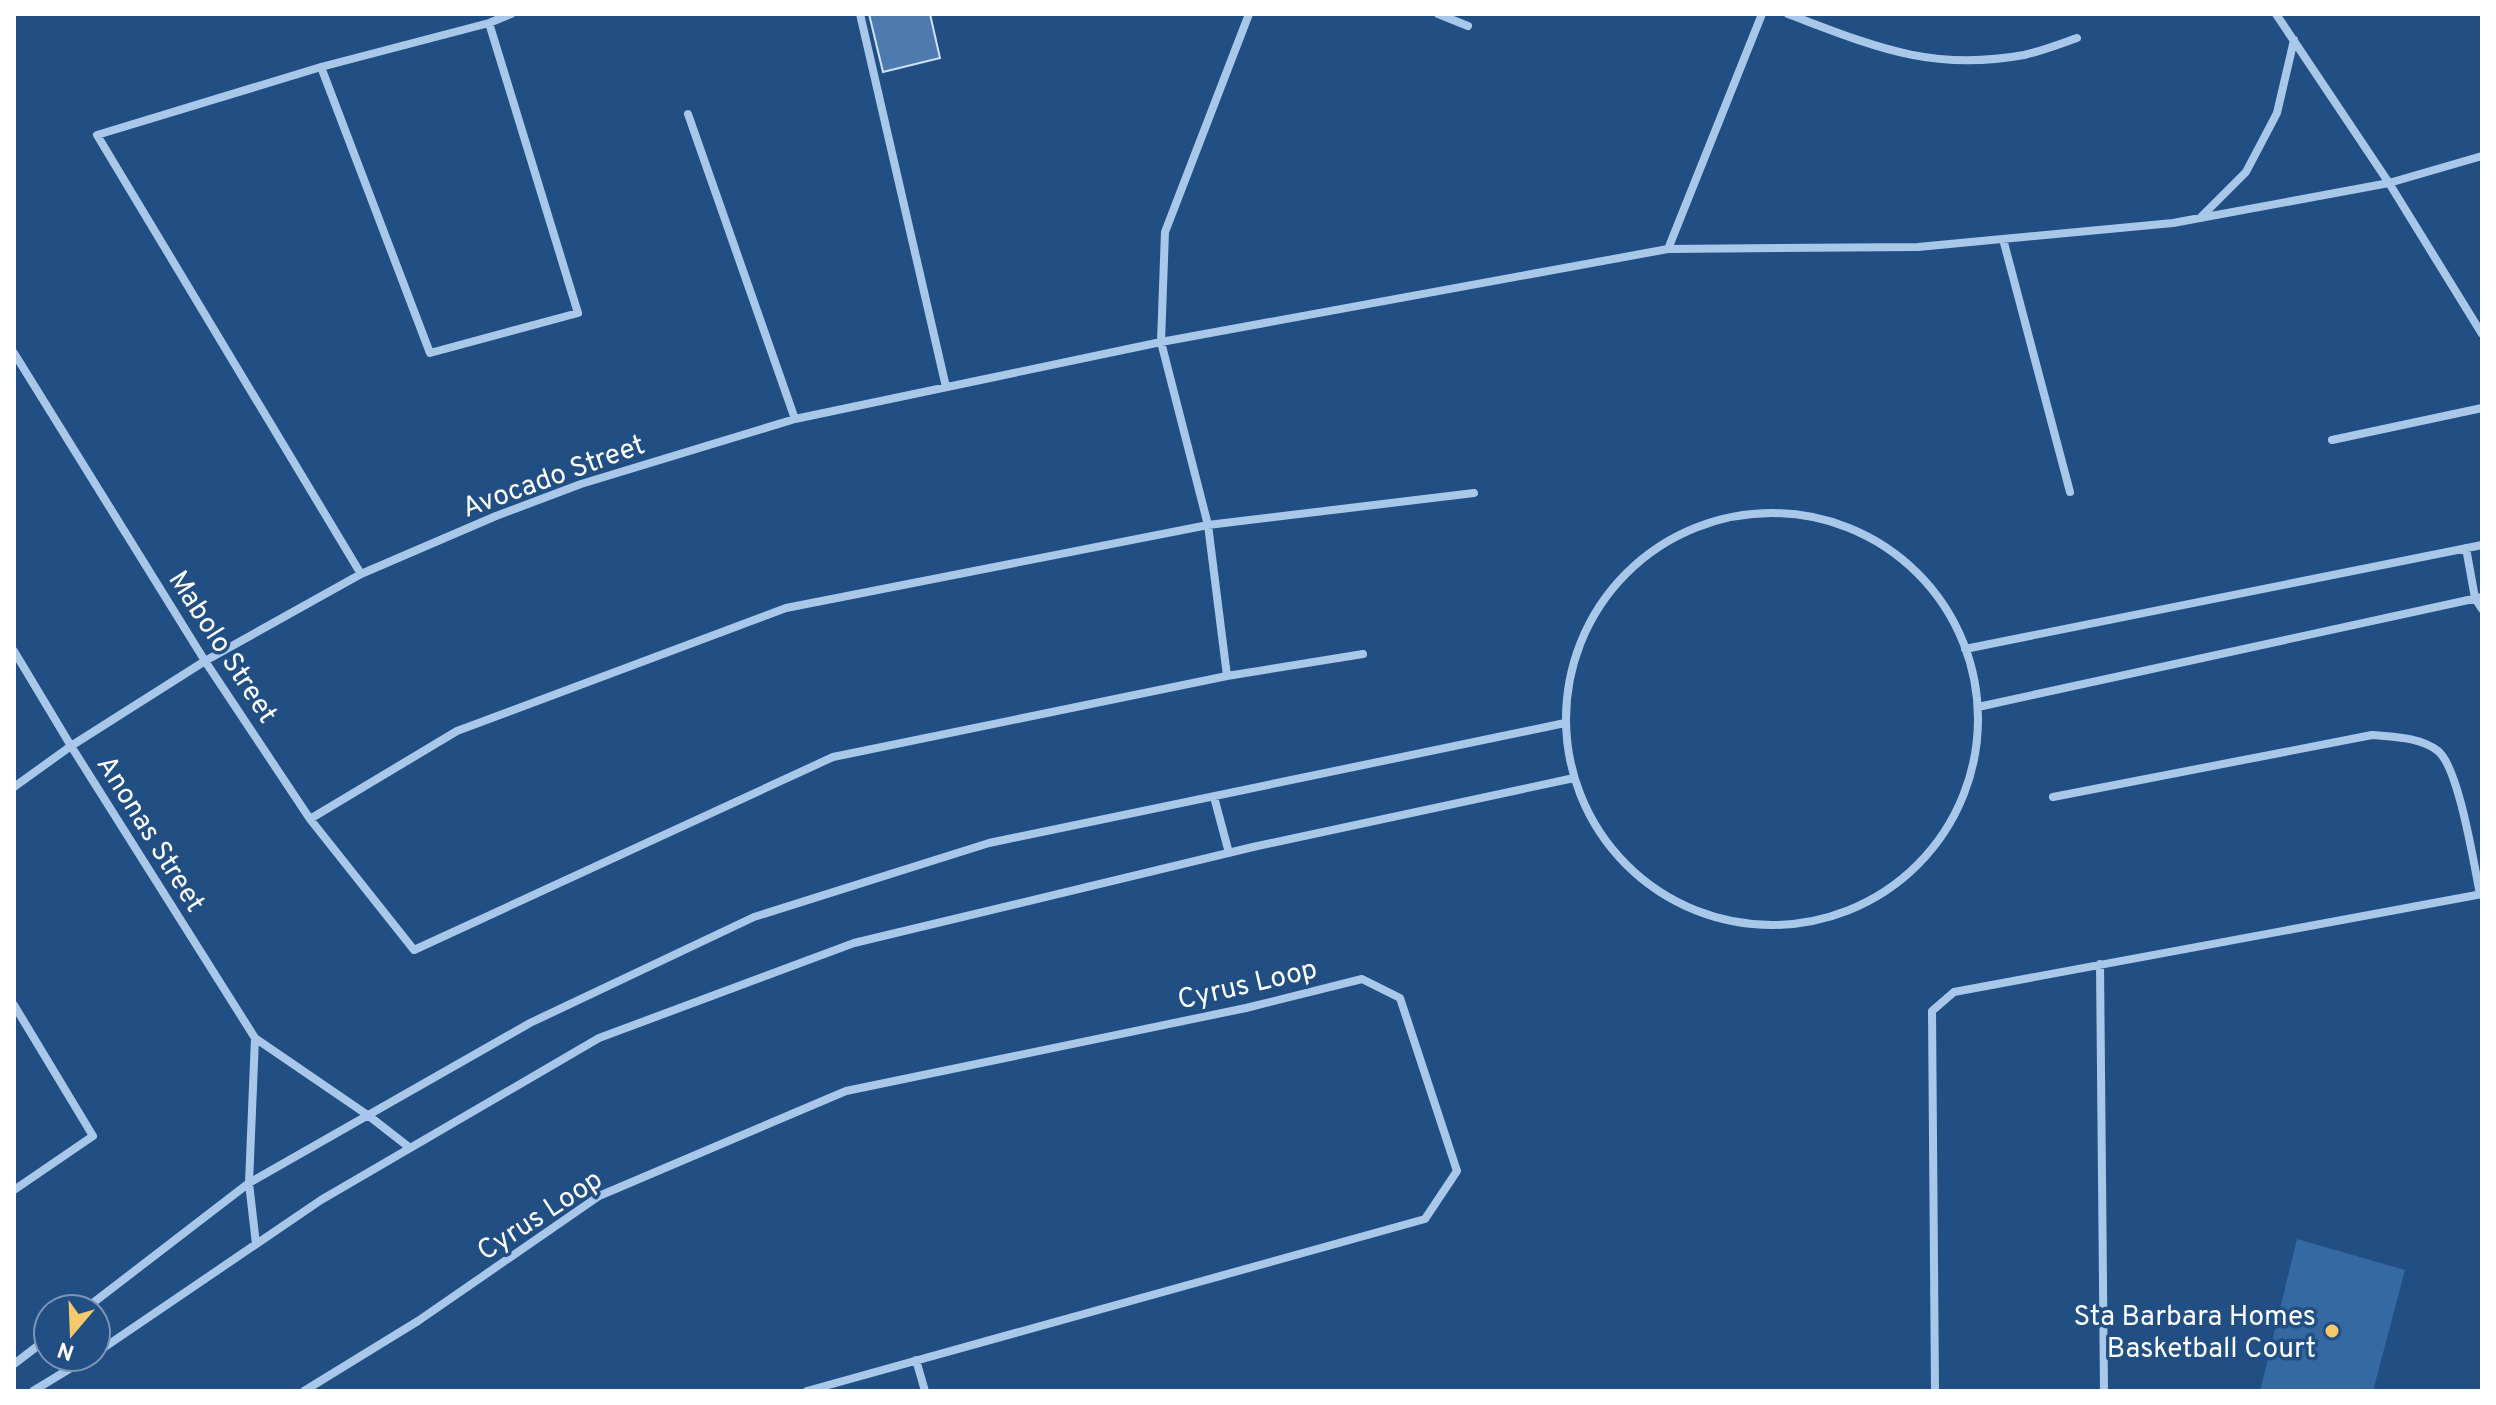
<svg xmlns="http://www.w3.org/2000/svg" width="2496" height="1405" viewBox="0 0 2496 1405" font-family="Overpass,sans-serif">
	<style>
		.green { fill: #3469a1 }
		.building { fill: #4d7baf; stroke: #cde1f7; stroke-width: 2 }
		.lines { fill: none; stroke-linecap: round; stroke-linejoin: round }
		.minor { stroke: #a9c8e9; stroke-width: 8 }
		.poi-dot { fill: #f6c96a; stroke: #214f84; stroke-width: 3 }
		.labels { text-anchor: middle; stroke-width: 7; stroke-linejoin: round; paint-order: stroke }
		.street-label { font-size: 28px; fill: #fff; stroke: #214f84 }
		.poi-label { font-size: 28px; fill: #fff; stroke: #214f84; text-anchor: end }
	</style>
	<rect width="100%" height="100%" fill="#214f84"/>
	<path class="green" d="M2297 1239 2405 1270 2373 1391H2260Z"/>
	<path class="building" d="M869 14H930L940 58 883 72Z"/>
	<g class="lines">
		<path class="minor" d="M860 14 946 387
			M1438 14 1468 26
			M1788 14C1873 46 1931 72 2024 55 2042 51 2060 44 2077 38
			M2276 14 2389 183 2482 334
			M321 67 430 353 578 313 489 23
			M688 114 795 419
			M2200 218 2246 172 2277 113 2294 40
			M2003 239 2070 492
			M1668 249 1762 14
			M14 353 205 661 310 819 414 950 833 757 1227 676 1363 654
			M2332 440 2482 408
			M1566 719a206 206 0 1 1 412 0a206 206 0 1 1-412 0Z
			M2466 548 2475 598 2482 609
			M361 574 97 135 321 67 489 23 511 14
			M1965 649 2482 545
			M14 651 71 746 255 1038 369 1116 410 1148
			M1227 676 1208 525 1161 342 1165 232 1249 14
			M1978 707 2482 597
			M14 787 71 746 205 661 361 574 496 516 581 484 795 419 1161 342 1668 249 1918 247 2173 223 2389 183 2482 156
			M1214 797 1229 853
			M2053 797 2372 735C2394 737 2420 737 2438 751 2459 768 2474 865 2480 894
			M310 819 457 731 786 608 1208 525 1474 493
			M2100 964 2104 1391
			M14 1005 93 1136 14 1190
			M255 1038 249 1183 256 1244
			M85 1309 249 1183 530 1023 754 917 989 843 1565 723
			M96 1353 321 1200 599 1038 854 943 1253 847 1574 778
			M916 1360 925 1391
			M14 1364 48 1338
			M33 1391 89 1357
			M304 1391 418 1321 599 1196 846 1091 1246 1008 1362 979 1400 998 1457 1171 1425 1219 807 1391
			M1935 1391 1932 1011 1954 992 2482 894"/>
	</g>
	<circle class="poi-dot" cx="2332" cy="1331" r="8"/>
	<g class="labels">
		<g class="street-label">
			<text transform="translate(553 475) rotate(-20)" y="10">Avocado Street</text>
			<text transform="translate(224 646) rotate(57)" y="10">Mabolo Street</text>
			<text transform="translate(152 833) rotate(58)" y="10">Anonas Street</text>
			<text transform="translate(1247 983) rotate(-13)" y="10">Cyrus Loop</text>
			<text transform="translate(539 1214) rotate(-33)" y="10">Cyrus Loop</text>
		</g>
		<g class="poi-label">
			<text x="2316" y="1325">Sta Barbara Homes<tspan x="2316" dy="32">Basketball Court</tspan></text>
		</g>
	</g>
	<rect width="2496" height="1405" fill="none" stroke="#ffffff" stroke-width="32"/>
	<g transform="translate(72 1333) rotate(199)"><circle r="38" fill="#214f84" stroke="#7a95b5" stroke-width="2"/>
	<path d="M0-6L14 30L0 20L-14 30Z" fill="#f6c96a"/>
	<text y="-12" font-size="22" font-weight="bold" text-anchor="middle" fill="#ffffff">N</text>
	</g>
</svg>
